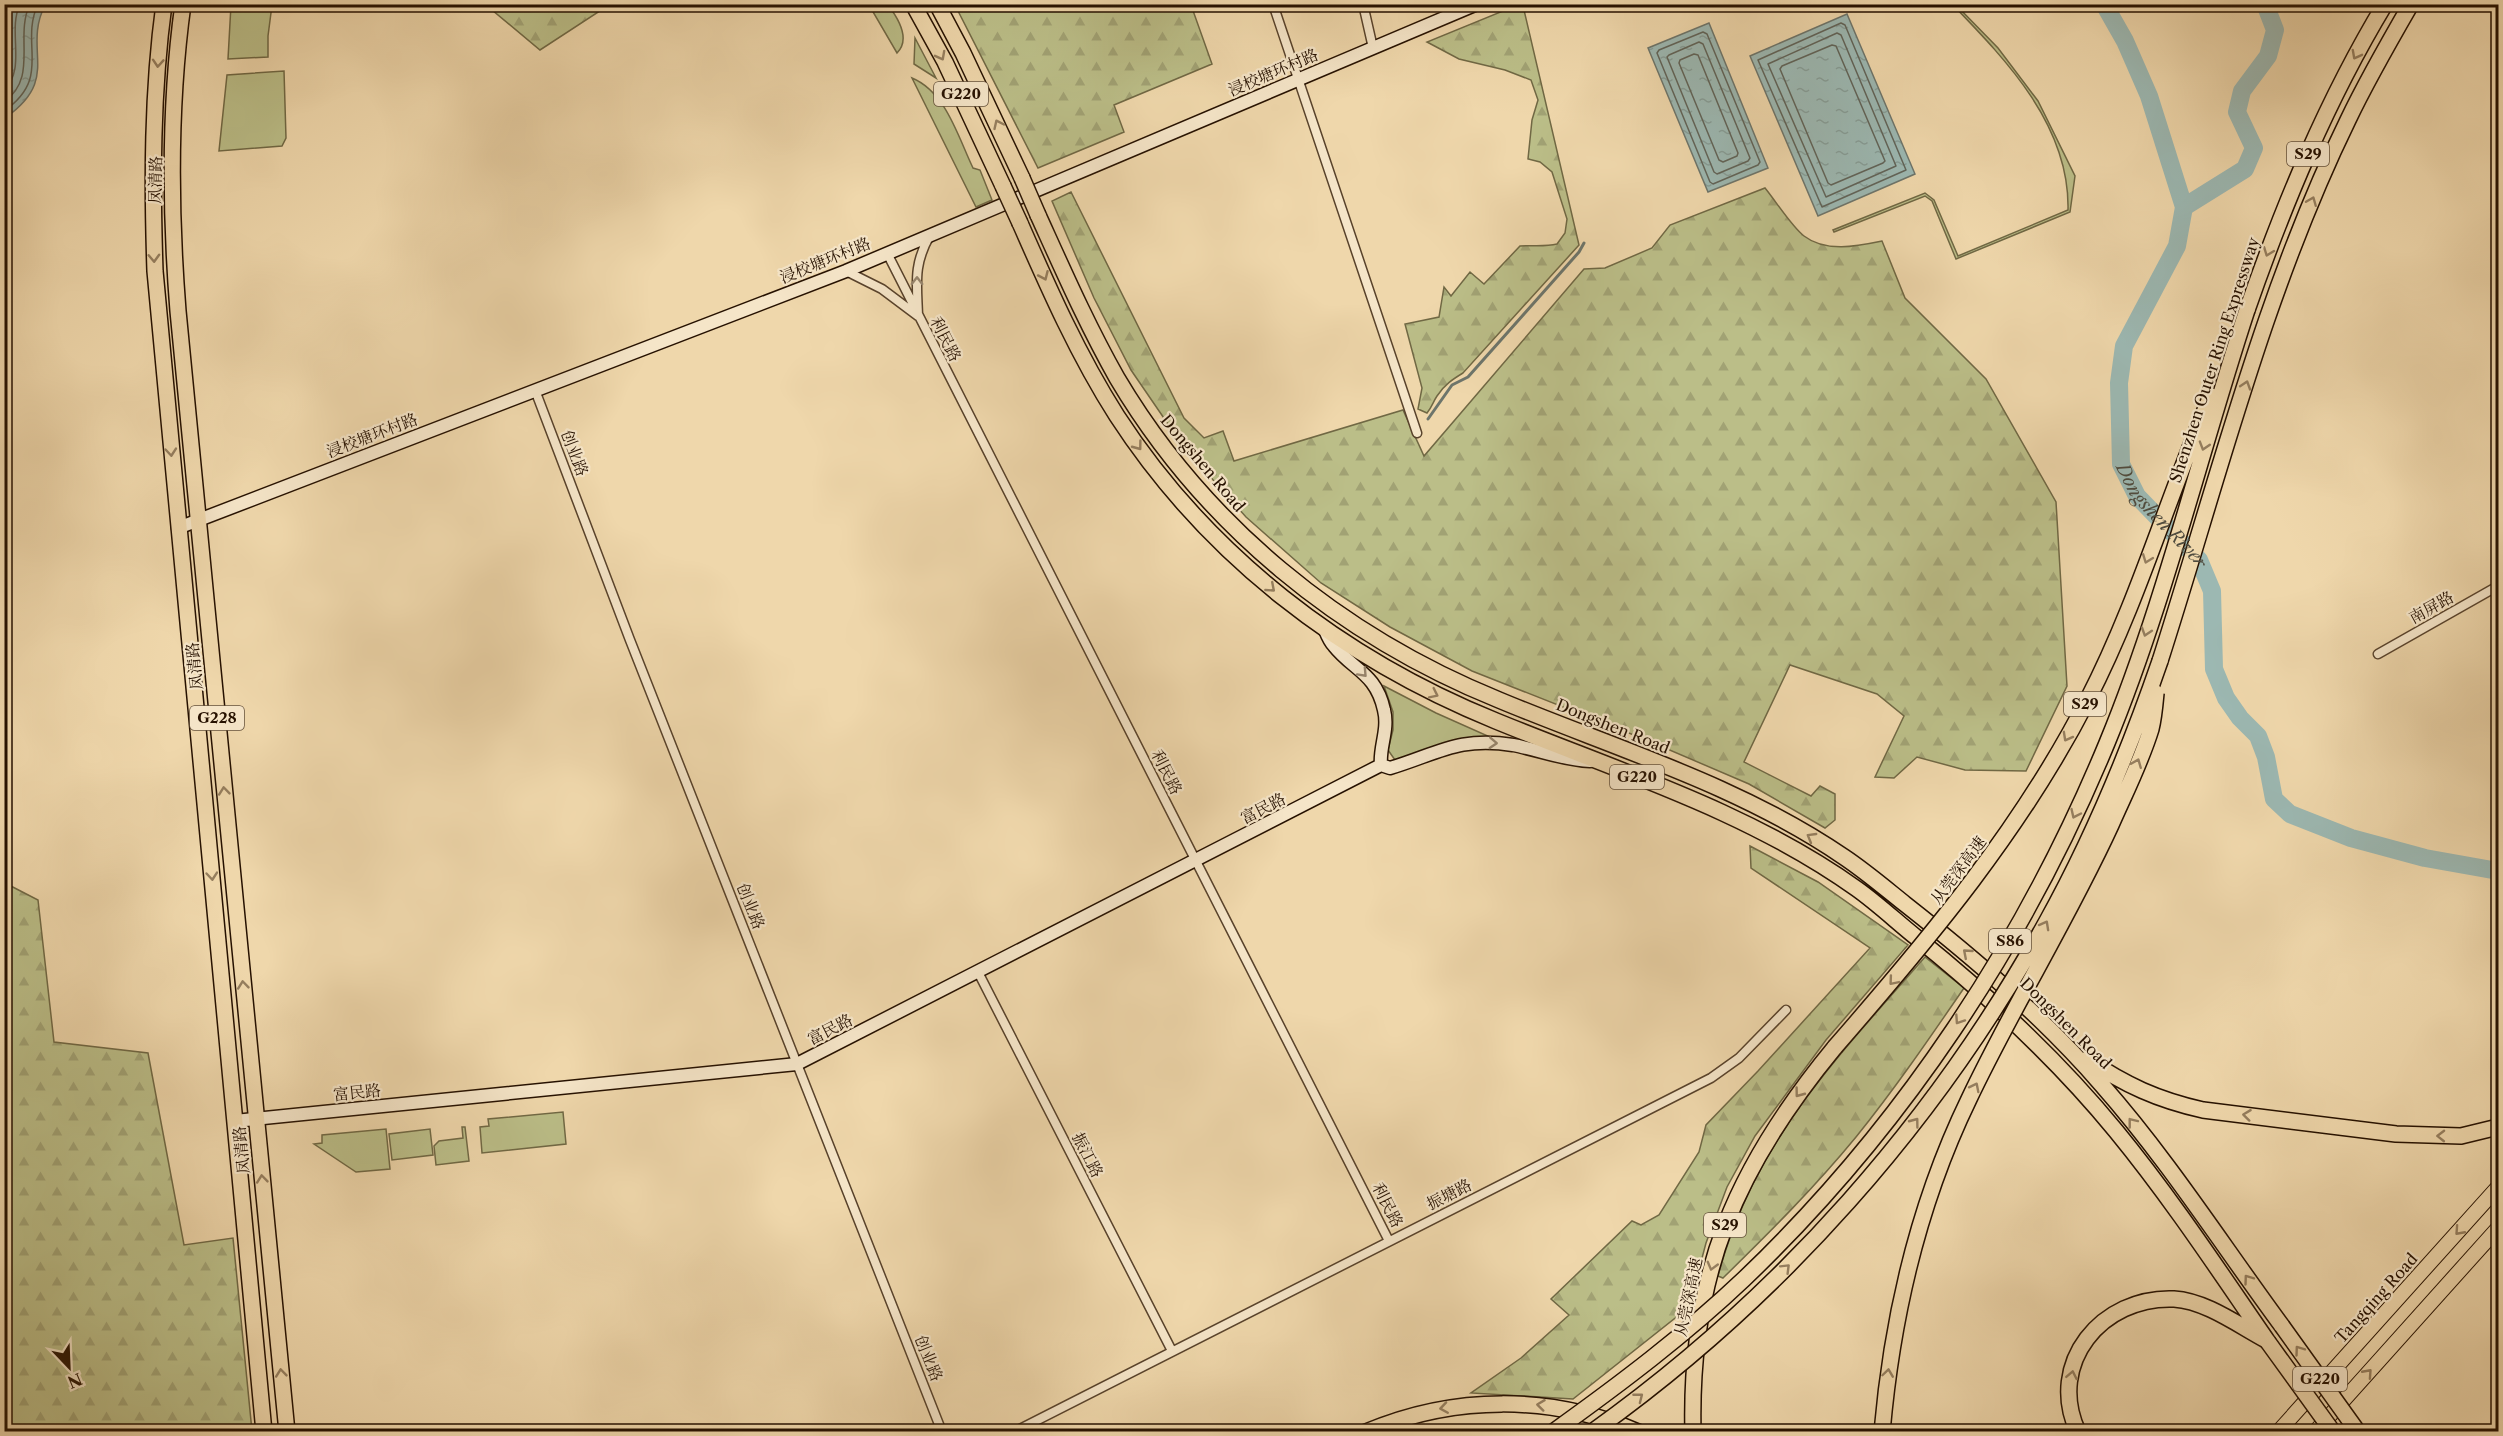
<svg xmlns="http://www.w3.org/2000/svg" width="2503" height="1436" viewBox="0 0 2503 1436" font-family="'Libre Caslon Text','Noto Serif SC',serif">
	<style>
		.green { fill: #bbbe88; stroke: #706844; stroke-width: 1.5 }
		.forest { fill: url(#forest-firs); stroke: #706844; stroke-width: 1.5 }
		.water { fill: url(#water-ripples); stroke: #6d756b; stroke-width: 1.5 }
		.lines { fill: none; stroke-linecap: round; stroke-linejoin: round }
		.shore { stroke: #616459; stroke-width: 1.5 }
		.stream { stroke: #6d756b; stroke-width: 3 }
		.river { stroke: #9cb8b2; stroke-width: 18 }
		.street-casing { stroke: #58422b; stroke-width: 11 }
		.secondary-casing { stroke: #261100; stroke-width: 15 }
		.primary-casing { stroke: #261100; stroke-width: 16 }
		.highway-casing { stroke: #261100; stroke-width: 18 }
		.street { stroke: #f5e5c8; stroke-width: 8 }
		.secondary { stroke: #f5e5c8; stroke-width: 12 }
		.primary { stroke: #efd7ab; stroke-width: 14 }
		.highway { stroke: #efd7ab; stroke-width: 15 }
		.highway-bridge-casing { stroke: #261100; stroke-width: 18; stroke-linecap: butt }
		.highway-bridge { stroke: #efd7ab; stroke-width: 15 }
		.oneway { stroke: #957e5e }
		.oneway2 { stroke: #98866e }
		.labels { text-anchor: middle; stroke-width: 4.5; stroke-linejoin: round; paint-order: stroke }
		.shield { fill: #f5e5c8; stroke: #64513c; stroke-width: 1.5 }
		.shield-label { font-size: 15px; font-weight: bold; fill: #261100 }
		.street-label { font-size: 16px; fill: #261100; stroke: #f5e5c8 }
		.water-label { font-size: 18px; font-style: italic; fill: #4f4b3e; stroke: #f5e5c8 }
	</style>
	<defs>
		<pattern id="forest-firs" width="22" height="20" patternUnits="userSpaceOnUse" patternTransform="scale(1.5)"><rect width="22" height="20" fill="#bbbe88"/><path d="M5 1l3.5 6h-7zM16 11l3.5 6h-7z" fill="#a1a274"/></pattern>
		<pattern id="water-ripples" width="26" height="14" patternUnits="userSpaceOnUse" patternTransform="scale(1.5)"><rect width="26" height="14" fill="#9cb8b2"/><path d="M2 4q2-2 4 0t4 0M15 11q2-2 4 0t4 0" fill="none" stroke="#869d97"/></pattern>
	</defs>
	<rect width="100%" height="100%" fill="#efd7ab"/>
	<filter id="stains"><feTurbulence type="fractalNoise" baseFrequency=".00333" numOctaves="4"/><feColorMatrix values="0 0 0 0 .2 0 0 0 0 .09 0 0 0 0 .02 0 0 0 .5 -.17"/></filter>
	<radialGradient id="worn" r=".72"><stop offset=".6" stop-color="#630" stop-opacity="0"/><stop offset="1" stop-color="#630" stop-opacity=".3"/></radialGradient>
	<path class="green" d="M231 5H272L268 36V57L228 59Z
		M869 5H888C898 18 911 39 897 53Z
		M1953 5H1956L1998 48 2038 101 2075 176 2070 212 1956 259 1932 201 1925 196 1834 232 1833 230 1925 193 1934 200 1958 256 2068 210C2070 126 2007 61 1953 5Z
		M915 38 936 78 914 64Z
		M284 71 286 138 282 146 219 151 227 75Z
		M912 78C946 92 958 137 973 168L980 170 992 200 976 207Z
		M1384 686 1436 713 1490 737 1452 741 1405 759 1395 760 1388 750 1393 730V712Z
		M563 1112 566 1144 482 1153 480 1127 489 1126 488 1119Z
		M462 1127H465L469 1161 436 1165 434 1146 439 1141 463 1138Z
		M386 1129 390 1169 356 1172 314 1144 322 1143V1135Z
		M430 1129 433 1155 392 1160 389 1134Z"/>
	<path class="forest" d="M486 5H609L540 50Z
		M955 5H1191L1212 64 1114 105 1124 132 1038 168Z
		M1515 6 1524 10 1579 245 1463 373C1453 379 1444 385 1437 396 1433 402 1432 407 1427 413L1418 409 1422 388 1405 324 1439 317 1444 287 1451 296 1470 272 1484 284 1520 246C1533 245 1545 247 1557 244L1565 233 1567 219 1552 172 1540 162 1528 159 1532 120 1538 100 1531 80 1505 70 1459 59 1427 42Z
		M1765 188C1775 200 1792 227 1804 236 1826 253 1858 246 1882 241L1905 298 1986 379 2056 502 2067 686 2026 771 1965 770 1917 757 1894 778 1875 777 1904 716 1877 694 1790 665 1744 762 1811 796 1820 786 1835 794V820L1825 828 1749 784 1644 739 1472 671 1390 627 1321 583 1246 517 1183 446 1131 370 1094 298 1052 201 1071 192 1184 418 1204 438 1223 431 1234 461 1403 410 1424 456 1584 269 1605 268 1652 248 1670 225Z
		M1750 846 1818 882 1908 945 1826 1040 1755 1136 1727 1187 1706 1243 1689 1307 1573 1399 1471 1393 1521 1358 1569 1315 1551 1299 1632 1221 1641 1225 1659 1215 1699 1152 1706 1125 1758 1071 1870 948 1751 868Z
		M5 883 38 900 54 1042 148 1053 184 1245 233 1238 252 1431H5Z
		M1925 957 1964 988C1929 1039 1894 1090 1856 1137 1815 1187 1769 1233 1723 1278L1718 1276C1754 1141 1836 1059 1925 957Z"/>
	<path class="water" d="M5 4 45 5C22 51 62 78 5 118Z
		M1847 14 1915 174 1818 216 1750 56Z
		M1709 23 1768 168 1708 192 1648 48Z"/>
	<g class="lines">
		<path class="shore" d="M1841 23 1845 25 1906 170 1822 207 1758 60Z
			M1703 32 1707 34 1760 162 1758 165 1713 184 1710 182 1657 53 1659 50Z
			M1837 33 1841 35 1896 166 1826 197 1768 64Z
			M1699 42 1703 44 1750 158 1748 161 1717 174 1714 172 1667 57 1669 55Z
			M1832 45 1836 46 1885 161 1883 163 1831 185 1828 183 1780 69 1782 66Z
			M1694 54 1698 55 1738 153 1737 156 1723 162 1719 160 1679 63 1680 60Z
			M4 91C27 67 7 32 20 4
			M4 102C39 77 14 37 30 4
			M4 111C53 77 19 45 38 4"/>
		<path class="stream" d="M1428 419 1452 385 1468 377 1579 252 1584 243"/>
		<g class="river">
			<path id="s1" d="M2104 4 2125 41 2149 96 2184 207 2177 246 2124 346 2119 383 2121 464 2137 496 2199 560 2212 591 2214 669 2226 698 2240 718 2258 736 2266 757 2274 799 2290 814 2351 838 2425 858 2498 871"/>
			<path d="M2184 207 2245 169 2254 148 2237 112 2242 91 2268 56 2275 30 2265 4"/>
		</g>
		<g class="street-casing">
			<path id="street" d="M1273 4 1417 433
				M1363 4 1373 48
				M887 253 1389 1241
				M846 271 882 289 918 316C917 283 913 265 930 235
				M535 390 630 640 942 1432
				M2378 654 2498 586
				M978 972 1172 1351
				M1014 1432 1711 1078 1739 1058 1786 1010"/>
		</g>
		<g class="secondary-casing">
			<path id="secondary" d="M178 528 846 271 1477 4
				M1325 630C1327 635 1330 642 1334 646 1353 670 1376 673 1384 710 1389 730 1379 747 1381 765L1390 768C1437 754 1459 736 1513 745 1539 750 1564 760 1590 761
				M235 1121 797 1064 1381 765"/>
		</g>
		<g class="primary-casing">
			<path id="primary" d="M2278 1432 2498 1187
				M2315 1432 2498 1228"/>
		</g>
		<g class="highway-casing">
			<path id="highway" d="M164 4C152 92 152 182 155 271L264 1432
				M183 4C169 105 170 210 178 311L287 1432
				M913 4 945 62 1003 186
				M937 4 963 53 1022 178
				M1038 215C1063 270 1087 325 1117 378 1204 525 1341 636 1499 700 1614 748 1739 785 1844 857 1865 871 1885 888 1905 904 1975 959 2043 1017 2102 1085 2168 1160 2223 1246 2282 1326
				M1020 223C1049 289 1078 355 1117 416 1208 556 1343 659 1496 721 1618 771 1748 811 1857 889 1878 904 1897 922 1917 938 1990 997 2057 1059 2116 1131 2171 1198 2219 1271 2268 1342
				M2247 310C2284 204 2327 100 2385 4
				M2160 661C2218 480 2264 292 2348 120 2367 80 2389 42 2411 4
				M2087 1059C2125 1085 2158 1100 2203 1110L2396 1134 2461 1136 2498 1127
				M1366 1432C1453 1395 1551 1394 1638 1432
				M1693 1432C1689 1274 1736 1167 1835 1047
				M2078 1432C2046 1363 2102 1296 2174 1299 2206 1301 2238 1325 2266 1340"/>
		</g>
		<use href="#street" class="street"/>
		<use href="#secondary" class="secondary"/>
		<use href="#primary" class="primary"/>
		<use href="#highway" class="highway"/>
		<g class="highway-bridge-casing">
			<path id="highway-bridge" d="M1022 178 1038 215
				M1003 186 1020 223
				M1835 1047C1930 938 2022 828 2088 699 2138 602 2168 496 2211 396
				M2282 1326 2358 1432
				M2268 1342 2333 1432
				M1553 1432C1620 1384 1685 1335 1744 1279 1901 1129 2024 944 2107 743 2164 605 2200 453 2247 310
				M1592 1432C1780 1298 1936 1122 2047 921 2093 838 2129 751 2160 661
				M1882 1432C1892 1318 1919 1202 1969 1099 2013 1006 2068 919 2111 825 2125 793 2141 762 2151 729 2154 717 2155 704 2156 693"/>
		</g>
		<use href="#highway-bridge" class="highway-bridge"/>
	</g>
	<defs><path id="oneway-chevron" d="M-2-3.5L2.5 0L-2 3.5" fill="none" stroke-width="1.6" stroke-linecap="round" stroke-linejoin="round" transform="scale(1.5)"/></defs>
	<g class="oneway">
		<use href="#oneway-chevron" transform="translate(2356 55) rotate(118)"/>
		<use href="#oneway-chevron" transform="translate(941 56) rotate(62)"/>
		<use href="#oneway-chevron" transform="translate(158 63) rotate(94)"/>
		<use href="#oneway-chevron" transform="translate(998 124) rotate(-115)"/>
		<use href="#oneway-chevron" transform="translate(2312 201) rotate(-68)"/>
		<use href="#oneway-chevron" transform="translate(2268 252) rotate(111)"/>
		<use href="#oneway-chevron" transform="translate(154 258) rotate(88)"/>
		<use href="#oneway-chevron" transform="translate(1044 276) rotate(66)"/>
		<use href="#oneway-chevron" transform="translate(2246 385) rotate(-72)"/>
		<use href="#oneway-chevron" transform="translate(1138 446) rotate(53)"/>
		<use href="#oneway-chevron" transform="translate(2204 446) rotate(107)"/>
		<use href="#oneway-chevron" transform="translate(171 452) rotate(85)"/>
		<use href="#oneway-chevron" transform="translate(2147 559) rotate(111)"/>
		<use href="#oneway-chevron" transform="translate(1271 588) rotate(41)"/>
		<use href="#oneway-chevron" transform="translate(2146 632) rotate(108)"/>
		<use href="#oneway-chevron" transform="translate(1434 694) rotate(26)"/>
		<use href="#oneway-chevron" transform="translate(2067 737) rotate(119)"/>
		<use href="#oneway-chevron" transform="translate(2137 763) rotate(-68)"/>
		<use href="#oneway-chevron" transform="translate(224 791) rotate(-96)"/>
		<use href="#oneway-chevron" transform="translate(2075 814) rotate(115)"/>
		<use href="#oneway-chevron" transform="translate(1811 837) rotate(-150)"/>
		<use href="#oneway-chevron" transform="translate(212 876) rotate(85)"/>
		<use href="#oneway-chevron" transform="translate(2045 925) rotate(-61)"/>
		<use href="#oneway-chevron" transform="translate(1967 953) rotate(-139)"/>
		<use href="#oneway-chevron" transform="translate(1893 981) rotate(130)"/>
		<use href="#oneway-chevron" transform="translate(243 985) rotate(-96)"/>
		<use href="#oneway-chevron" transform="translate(1959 1020) rotate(124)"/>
		<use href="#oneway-chevron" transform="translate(1975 1087) rotate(-63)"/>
		<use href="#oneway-chevron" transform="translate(1799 1093) rotate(127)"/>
		<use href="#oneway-chevron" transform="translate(2247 1115) rotate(-173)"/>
		<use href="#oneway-chevron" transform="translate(1915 1122) rotate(-53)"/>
		<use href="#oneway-chevron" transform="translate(2132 1122) rotate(-128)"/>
		<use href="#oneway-chevron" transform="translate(2441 1136) rotate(-179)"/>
		<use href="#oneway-chevron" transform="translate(262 1179) rotate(-96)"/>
		<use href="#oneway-chevron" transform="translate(2459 1231) rotate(132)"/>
		<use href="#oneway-chevron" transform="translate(1712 1266) rotate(105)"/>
		<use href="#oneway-chevron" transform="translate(1786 1268) rotate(-45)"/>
		<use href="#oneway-chevron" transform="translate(2248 1279) rotate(-126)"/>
		<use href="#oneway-chevron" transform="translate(2299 1350) rotate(-126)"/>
		<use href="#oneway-chevron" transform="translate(281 1373) rotate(-96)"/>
		<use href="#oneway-chevron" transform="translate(1888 1373) rotate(-82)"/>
		<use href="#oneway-chevron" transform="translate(2368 1373) rotate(-48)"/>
		<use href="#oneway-chevron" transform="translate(2072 1375) rotate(-79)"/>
		<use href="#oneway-chevron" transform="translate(1639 1397) rotate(-38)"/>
		<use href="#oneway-chevron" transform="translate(1541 1405) rotate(-173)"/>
		<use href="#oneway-chevron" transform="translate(1444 1408) rotate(171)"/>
	</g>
	<g class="oneway2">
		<use href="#oneway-chevron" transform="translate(917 281) rotate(-90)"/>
		<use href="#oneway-chevron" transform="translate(1363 673) rotate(47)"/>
		<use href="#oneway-chevron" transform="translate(1493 743) rotate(3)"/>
	</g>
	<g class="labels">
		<g class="shield">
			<rect x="934" y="82" width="54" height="24" rx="4.5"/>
			<rect x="2287" y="142" width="42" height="24" rx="4.5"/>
			<rect x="2064" y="692" width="42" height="24" rx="4.5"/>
			<rect x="190" y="706" width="54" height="24" rx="4.5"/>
			<rect x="1610" y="765" width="54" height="24" rx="4.5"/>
			<rect x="1989" y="929" width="42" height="24" rx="4.5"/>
			<rect x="1704" y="1213" width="42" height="24" rx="4.5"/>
			<rect x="2293" y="1367" width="54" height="24" rx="4.5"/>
		</g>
		<g class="shield-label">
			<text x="961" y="99">G220</text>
			<text x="2308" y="159">S29</text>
			<text x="2085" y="709">S29</text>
			<text x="217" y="723">G228</text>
			<text x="1637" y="782">G220</text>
			<text x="2010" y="946">S86</text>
			<text x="1725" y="1230">S29</text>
			<text x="2320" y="1384">G220</text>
		</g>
		<g class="street-label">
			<text transform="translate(1273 72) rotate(-23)" y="6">浸校塘环村路</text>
			<text transform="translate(155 180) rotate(-89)" y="6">凤清路</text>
			<text transform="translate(825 260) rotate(-22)" y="6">浸校塘环村路</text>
			<text transform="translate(946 339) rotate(63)" y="6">利民路</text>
			<text transform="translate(2214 360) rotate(-72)" y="6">Shenzhen Outer Ring Expressway</text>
			<text transform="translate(372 435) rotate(-21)" y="6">浸校塘环村路</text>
			<text transform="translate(575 453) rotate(69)" y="6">创业路</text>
			<text transform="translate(1203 463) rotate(50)" y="6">Dongshen Road</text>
			<text transform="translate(2431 607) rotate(-29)" y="6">南屏路</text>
			<text transform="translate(194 666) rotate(-96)" y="6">凤清路</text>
			<text transform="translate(1613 726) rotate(22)" y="6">Dongshen Road</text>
			<text transform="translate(1167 772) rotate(63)" y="6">利民路</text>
			<text transform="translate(1263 808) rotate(-27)" y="6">富民路</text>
			<text transform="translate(1958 870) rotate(-53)" y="6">从莞深高速</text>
			<text transform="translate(751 906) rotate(68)" y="6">创业路</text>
			<text transform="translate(2066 1023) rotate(45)" y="6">Dongshen Road</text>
			<text transform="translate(830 1029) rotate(-27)" y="6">富民路</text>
			<text transform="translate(357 1092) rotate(-6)" y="6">富民路</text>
			<text transform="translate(241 1150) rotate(-96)" y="6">凤清路</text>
			<text transform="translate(1088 1155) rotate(63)" y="6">振江路</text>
			<text transform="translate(1449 1194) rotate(-27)" y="6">振塘路</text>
			<text transform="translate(1388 1205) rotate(63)" y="6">利民路</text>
			<text transform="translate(1688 1297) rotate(-78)" y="6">从莞深高速</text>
			<text transform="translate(2376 1298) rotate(-48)" y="6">Tangqing Road</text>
			<text transform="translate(929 1358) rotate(68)" y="6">创业路</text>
		</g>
		<g class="water-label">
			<text dy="6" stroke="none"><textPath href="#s1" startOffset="556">Dongshen River</textPath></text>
		</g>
	</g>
	<rect width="2503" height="1436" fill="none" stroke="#efd7ab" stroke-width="24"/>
	<rect x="6" y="6" width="2491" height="1424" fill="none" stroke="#261100" stroke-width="3"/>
	<rect x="12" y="12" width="2479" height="1412" fill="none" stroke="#261100" stroke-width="1.5"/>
	<g transform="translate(69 1367) rotate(157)" stroke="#f5e5c8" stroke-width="4.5" paint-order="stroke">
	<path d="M0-4.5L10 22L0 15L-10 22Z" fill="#261100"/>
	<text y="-9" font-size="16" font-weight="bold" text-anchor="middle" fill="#261100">N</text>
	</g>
	<rect width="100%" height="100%" filter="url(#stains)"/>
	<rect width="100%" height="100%" fill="url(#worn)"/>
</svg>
